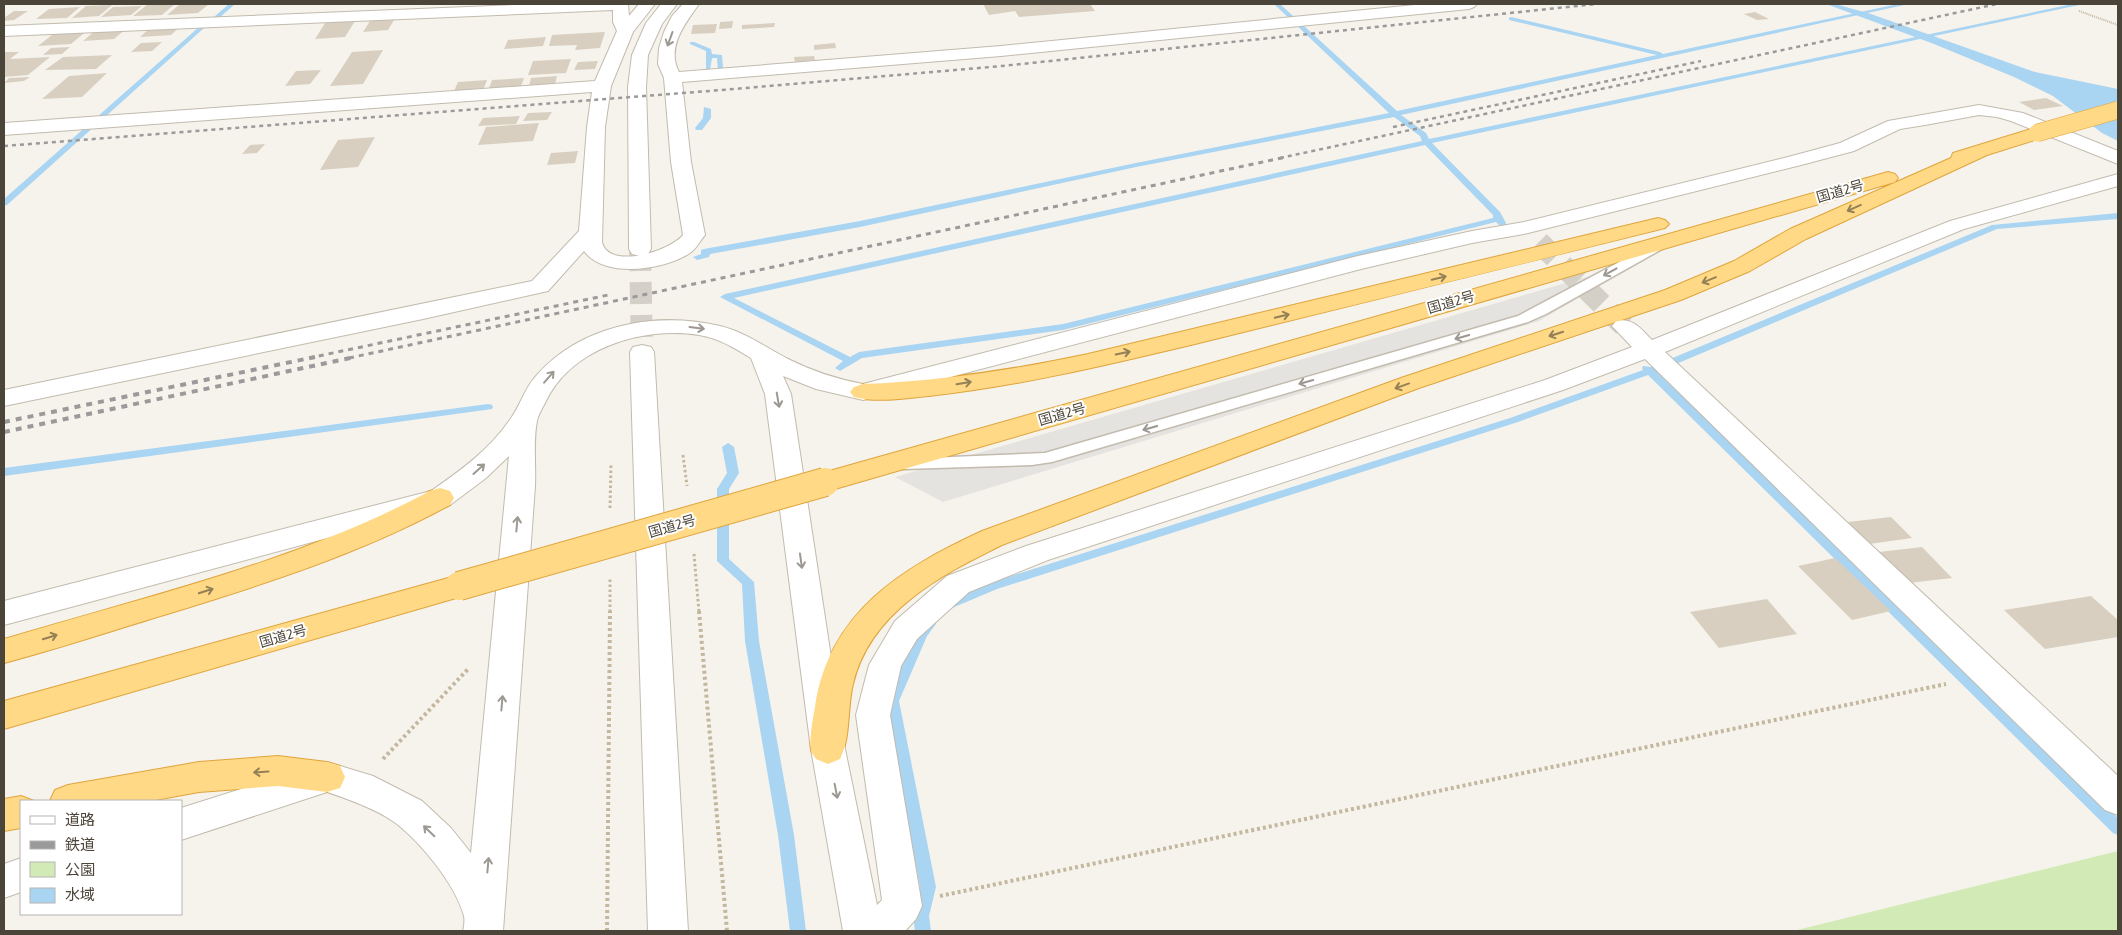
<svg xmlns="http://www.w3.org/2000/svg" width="2122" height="935" viewBox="0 0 2122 935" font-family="'Asap Condensed','Noto Sans JP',sans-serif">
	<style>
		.green { fill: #d2eab5 }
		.parking { fill: #e5e3e0 }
		.water { fill: #a9d4f2 }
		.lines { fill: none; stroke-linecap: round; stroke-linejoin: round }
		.stream { fill: #a9d4f2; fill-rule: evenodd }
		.building { fill: #d8cfc1 }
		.minor-tunnel { stroke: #d4d0c8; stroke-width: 22; stroke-dasharray: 22 11; stroke-linecap: butt }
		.tertiary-tunnel { stroke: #d4d0c8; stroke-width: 22; stroke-dasharray: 22 11; stroke-linecap: butt }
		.service-casing { stroke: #c2bbae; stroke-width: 3 }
		.minor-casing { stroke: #c2bbae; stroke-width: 2 }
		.tertiary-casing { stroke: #c2bbae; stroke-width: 2 }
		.trunk-casing { stroke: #e0a43c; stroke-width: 2 }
		.path-far2 { stroke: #c4b79f; stroke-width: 2; stroke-dasharray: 1 1; stroke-linecap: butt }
		.path-far1 { stroke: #c4b79f; stroke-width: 3; stroke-dasharray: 2.5 2.5; stroke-linecap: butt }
		.path { stroke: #c4b79f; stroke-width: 4; stroke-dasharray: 3 3; stroke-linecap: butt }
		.service { fill: #fff; fill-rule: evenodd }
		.minor { fill: #fff; fill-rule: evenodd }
		.tertiary { fill: #fff; fill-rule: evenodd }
		.trunk { fill: #ffd985; fill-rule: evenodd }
		.rail-far2 { stroke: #9a9a9a; stroke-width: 2.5; stroke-dasharray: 4 4; stroke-linecap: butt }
		.rail-far1 { stroke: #9a9a9a; stroke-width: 3; stroke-dasharray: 5 5; stroke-linecap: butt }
		.rail { stroke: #9a9a9a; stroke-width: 4; stroke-dasharray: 6 6; stroke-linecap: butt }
		.trunk-bridge-far1-casing { stroke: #e0a43c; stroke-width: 18; stroke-linecap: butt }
		.trunk-bridge-casing { stroke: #e0a43c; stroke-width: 30; stroke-linecap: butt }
		.trunk-bridge-far1 { stroke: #ffd985; stroke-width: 17 }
		.trunk-bridge { stroke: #ffd985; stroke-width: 28 }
		.oneway { stroke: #9c9892 }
		.oneway2 { stroke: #938057 }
		.labels { text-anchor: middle; stroke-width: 4; stroke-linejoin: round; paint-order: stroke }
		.street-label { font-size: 14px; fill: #4b4439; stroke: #fff }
	</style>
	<rect width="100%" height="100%" fill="#f6f3ec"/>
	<path class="green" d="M2118 851V931H1793Z"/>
	<path class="parking" d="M1645 260 1539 321 943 502 895 477Z"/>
	<path class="water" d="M1826 4H1835L1871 14 2035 72 2118 89V141L2102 133 2053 96 2014 77 1934 44Z"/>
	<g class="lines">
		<path class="stream" d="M229 4H235L219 18H215V16Z
			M1274 4H1280L1397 111 1657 55 1509 20V18L1511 17 1660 52 1663 54 1898 4H1909L1401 115 1426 133 1429 139 2073 4H2084L1432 143 1500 212 1506 223 1505 225H1499L1496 222 1063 330 862 358 840 371 835 368 843 361 720 297 725 294 1422 141 1420 136 1394 117 1136 167 860 227 710 254 709 257 697 260 693 257 701 254V250L704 249 860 221 1136 163 1389 113ZM1425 145 1493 215V218L1063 324 859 352 850 357 734 298Z
			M199 27 204 28 7 205H4V199Z
			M690 42H694L711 49 712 54 722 55 723 68 736 71 733 73 718 71 717 58H712L710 70H706V51L690 44Z
			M704 107 711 109V118L702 130H696L695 128 703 118Z
			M2118 213V219L1997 229 1657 372 2118 818V835L2113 833 1648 375 1518 422 997 589 952 608H942L941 605 942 602 989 583 1510 418 1643 370 1642 368 1643 366 1651 367 1992 225Z
			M488 404 492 405 493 407 492 409 4 476V468Z
			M728 443 734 447 739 473 729 489V559L754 582 759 641 794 835 806 931H790L778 835 745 641 742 584 717 561V489L727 473 722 447Z
			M930 619 935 621 936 624 927 636 899 701 936 887 929 916 931 931H915L913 916 920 887 885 701 917 629 925 621Z"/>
	</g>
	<path class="building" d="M148 4H175L162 15 133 16Z
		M180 4H209L198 13 167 15Z
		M983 4H1090L1095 11 1019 17 1015 11 989 15Z
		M112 5 99 16 72 18 86 6Z
		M142 6 131 15 101 17 113 7Z
		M80 7 67 18 36 19 49 9Z
		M14 11H28L14 20 4 21V18Z
		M1755 12 1769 19 1757 20 1744 14Z
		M327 20 355 21 345 37 315 39Z
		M394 20 388 30 363 32 370 21Z
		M733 21 732 28 719 29 720 22Z
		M775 23 774 27 742 29V25Z
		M717 24 715 33 691 34 693 25Z
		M182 25 171 35 140 37 151 27Z
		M127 28 114 39 83 41 96 30Z
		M89 29 71 44 38 46 57 31Z
		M605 32 600 48 575 50 577 45 549 46 552 35Z
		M546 37 543 46 504 49 508 40Z
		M162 42 152 51 131 52 141 43Z
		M835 43 836 48 814 50V45Z
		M70 47 62 54 43 55 51 48Z
		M383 50 363 84 330 86 352 52Z
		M4 52H19L10 59 50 57 28 75 4 77Z
		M112 55 96 69 45 70 63 57Z
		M814 56 815 60 795 62 794 57Z
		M571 59 566 73 528 75 533 61Z
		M598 61 595 69 574 70 578 62Z
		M321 70 310 84 285 86 296 71Z
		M107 73 82 97 42 99 69 76Z
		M557 76 555 84 529 86 531 78Z
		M30 77 24 81 4 83 9 78Z
		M524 78 521 86 489 88 492 80Z
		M487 80 484 88 454 91 458 82Z
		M2046 98 2063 106 2034 110 2019 102Z
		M552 112 547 120 523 121 528 113Z
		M520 116 516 124 478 126 483 118Z
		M539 123 533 141 478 145 486 127Z
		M375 137 358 167 320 170 338 140Z
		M265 144 257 153 242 154 250 145Z
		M578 151 575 163 547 165 551 153Z
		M1891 517 1912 538 1869 544 1848 522Z
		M1922 547 1952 578 1909 583 1879 552Z
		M1835 558 1891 611 1852 620 1798 566Z
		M2091 596 2118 620V637L2045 649 2004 610Z
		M1767 599 1797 634 1719 648 1690 612Z"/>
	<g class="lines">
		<path class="minor-tunnel" d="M1539 242 1624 326"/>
		<path class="tertiary-tunnel" d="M640 249 642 352"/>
		<g class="service-casing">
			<path id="service" d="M1657 242 1663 246 1662 249 1546 314 1528 322 1052 462 1032 465 903 469 897 468 895 464 897 460 903 459 1045 453 1518 316Z"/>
		</g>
		<g class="minor-casing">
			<path id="minor" d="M541 4H628L629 16 639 4H655L633 32 611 86 605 127 602 242C608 270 669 252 683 235L671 162 664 78 658 64 659 48 664 32 672 16 683 4H699C685 24 666 47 679 72L1001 46 1425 4H1477L1474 7 1469 9 1001 56 682 82 691 162 705 235C700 241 696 249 690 253 665 270 604 279 584 251L548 291 423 319 4 406V390L532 281 579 231 587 127 592 92 4 135V123L595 81 617 31 613 22V10L4 36V26Z
				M1979 105 2023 113 2118 151V164L2011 121 1997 117 1979 115 1925 125 1900 129 1854 151 1801 165 1524 234 1472 243 1361 269 863 400 816 389 783 376 791 394 845 749 877 905 882 900 856 715 869 665 895 621 947 576 1026 546 1545 380 1632 347 1612 326 1616 321C1633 317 1641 329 1652 340L1950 221 2118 174V186L1964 229 1665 352 2118 776V815L2105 810 1645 359 1563 390 1048 560 969 592 917 639 901 666 890 715 922 906 916 919 905 931H843L811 749 765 394 751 358C734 348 719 338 699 335 643 326 570 348 545 403 542 409 538 415 537 421 533 440 536 466 535 486L503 931H463C464 927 465 921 464 916 455 884 422 844 397 824 379 810 348 799 327 792L181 840V808L327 762 373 776 422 801 451 828 471 853 509 456 486 478 450 505 4 625V601L431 491C460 471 489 450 509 421 520 407 524 389 536 376 581 324 657 311 720 326 745 332 765 347 788 359 812 371 836 379 863 384L1358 256 1472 231 1524 222 1788 157 1840 143 1888 121Z
				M21 858V892L4 898V864Z"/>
		</g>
		<g class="tertiary-casing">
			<path id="tertiary" d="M661 4H677L662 24 648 55 646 87 651 249 648 254 640 256 632 254 629 249 628 87 632 55 646 23Z
				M642 345 651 347 654 352 688 931H648L630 352 633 347Z"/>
		</g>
		<g class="trunk-casing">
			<path id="trunk" d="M2037 127 2044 129 2046 133 2044 137 1987 155 1806 239 1750 271 1681 300 1419 388 1002 545C941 575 870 612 853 684 847 708 851 737 840 759L828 764 816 759C814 756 811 752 811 749 809 739 813 718 815 707 829 612 902 568 982 531L1401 378 1665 290 1734 261 1790 229 1951 158 1953 153Z
				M1888 172 1895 174 1898 178 1895 182 835 489 825 491 815 489 811 482 815 475Z
				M1658 218 1665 220 1669 224 1665 228C1509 268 1352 305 1195 344 1107 365 1019 386 929 396 905 398 877 403 854 397L850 392 854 387 863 384C939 381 1013 370 1088 354Z
				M440 488 450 491 454 498 450 505C360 554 262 585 164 615 111 631 57 649 4 663V639C148 596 297 562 430 491Z
				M459 575 470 578 474 586 470 594 4 729V701Z
				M278 756 327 762 340 766 345 777 340 788 327 792 278 786 199 792 150 801H50L55 790 68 785 199 762Z
				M21 796 34 801H21V828L4 831V799Z"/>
		</g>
		<path class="path-far2" d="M2079 11 2118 25"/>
		<path class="path-far1" d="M683 455 687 486
			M610 508 611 464
			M694 554 699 612
			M610 612V579"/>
		<path class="path" d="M699 611 727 931
			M383 759 468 669
			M940 896 1946 684
			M607 931 610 611"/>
		<use href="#service" class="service"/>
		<use href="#minor" class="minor"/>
		<use href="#tertiary" class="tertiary"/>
		<use href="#trunk" class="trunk"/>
		<path class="rail-far2" d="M1393 127 1701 61
			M4 146 734 89 1002 66 1596 4
			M1280 158 1997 4"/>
		<path class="rail-far1" d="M309 358 608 295
			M349 358 1286 157"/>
		<path class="rail" d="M4 422 315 357
			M4 432 355 357"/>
		<g class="trunk-bridge-far1-casing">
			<path id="trunk-bridge-far1" d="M2037 133 2118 110"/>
		</g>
		<g class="trunk-bridge-casing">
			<path id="trunk-bridge" d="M459 586 825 482"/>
		</g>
		<use href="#trunk-bridge-far1" class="trunk-bridge-far1"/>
		<use href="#trunk-bridge" class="trunk-bridge"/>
	</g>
	<defs><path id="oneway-shaft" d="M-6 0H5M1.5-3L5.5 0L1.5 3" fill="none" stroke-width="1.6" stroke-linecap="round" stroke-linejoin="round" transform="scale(1.25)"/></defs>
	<g class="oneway">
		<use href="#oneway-shaft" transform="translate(670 39) rotate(110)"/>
		<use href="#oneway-shaft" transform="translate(1610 272) rotate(151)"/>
		<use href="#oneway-shaft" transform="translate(697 328) rotate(7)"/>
		<use href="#oneway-shaft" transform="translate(1462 337) rotate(164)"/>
		<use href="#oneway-shaft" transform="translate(549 377) rotate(-49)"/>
		<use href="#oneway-shaft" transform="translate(1306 382) rotate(164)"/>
		<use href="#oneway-shaft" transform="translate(778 400) rotate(80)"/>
		<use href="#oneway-shaft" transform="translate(1150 428) rotate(164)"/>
		<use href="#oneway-shaft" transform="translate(479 469) rotate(-42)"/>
		<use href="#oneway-shaft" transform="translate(517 524) rotate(-85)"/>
		<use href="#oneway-shaft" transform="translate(801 561) rotate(82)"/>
		<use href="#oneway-shaft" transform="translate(502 703) rotate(-85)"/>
		<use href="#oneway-shaft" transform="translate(836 791) rotate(79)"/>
		<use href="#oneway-shaft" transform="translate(429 831) rotate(-136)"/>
		<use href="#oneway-shaft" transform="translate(488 865) rotate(-85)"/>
	</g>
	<g class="oneway2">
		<use href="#oneway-shaft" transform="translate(1854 208) rotate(156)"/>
		<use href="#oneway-shaft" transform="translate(1439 278) rotate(-14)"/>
		<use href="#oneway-shaft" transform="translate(1709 280) rotate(158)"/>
		<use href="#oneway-shaft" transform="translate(1282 316) rotate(-14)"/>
		<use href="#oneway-shaft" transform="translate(1556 334) rotate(162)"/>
		<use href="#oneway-shaft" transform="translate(1123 353) rotate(-12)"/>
		<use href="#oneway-shaft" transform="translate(964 383) rotate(-9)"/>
		<use href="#oneway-shaft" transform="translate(1402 386) rotate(160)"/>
		<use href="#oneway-shaft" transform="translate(206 591) rotate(-18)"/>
		<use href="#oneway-shaft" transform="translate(50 637) rotate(-17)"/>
		<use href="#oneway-shaft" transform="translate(261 772) rotate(176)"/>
	</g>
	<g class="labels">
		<g class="street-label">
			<text transform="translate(1840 191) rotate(-16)" y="5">国道2号</text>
			<text transform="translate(1451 302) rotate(-16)" y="5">国道2号</text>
			<text transform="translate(1062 414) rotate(-16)" y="5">国道2号</text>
			<text transform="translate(672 526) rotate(-16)" y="5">国道2号</text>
			<text transform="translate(283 636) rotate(-16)" y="5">国道2号</text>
		</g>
	</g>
	<rect width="2122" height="935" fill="none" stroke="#4b4439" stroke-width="10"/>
	<rect x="20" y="800" width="162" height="115" fill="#ffffff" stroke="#b7b4b0"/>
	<rect x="30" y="816" width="25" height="8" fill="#ffffff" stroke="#b7b4b0"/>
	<text x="65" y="825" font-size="15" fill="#4b4439">道路</text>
	<rect x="30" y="841" width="25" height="8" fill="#9a9a9a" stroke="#b7b4b0"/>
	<text x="65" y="850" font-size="15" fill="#4b4439">鉄道</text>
	<rect x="30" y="862" width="25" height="15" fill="#d2eab5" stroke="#b7b4b0"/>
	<text x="65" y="875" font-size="15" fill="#4b4439">公園</text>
	<rect x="30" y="888" width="25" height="15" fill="#a9d4f2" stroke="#b7b4b0"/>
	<text x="65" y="900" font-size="15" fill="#4b4439">水域</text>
</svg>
